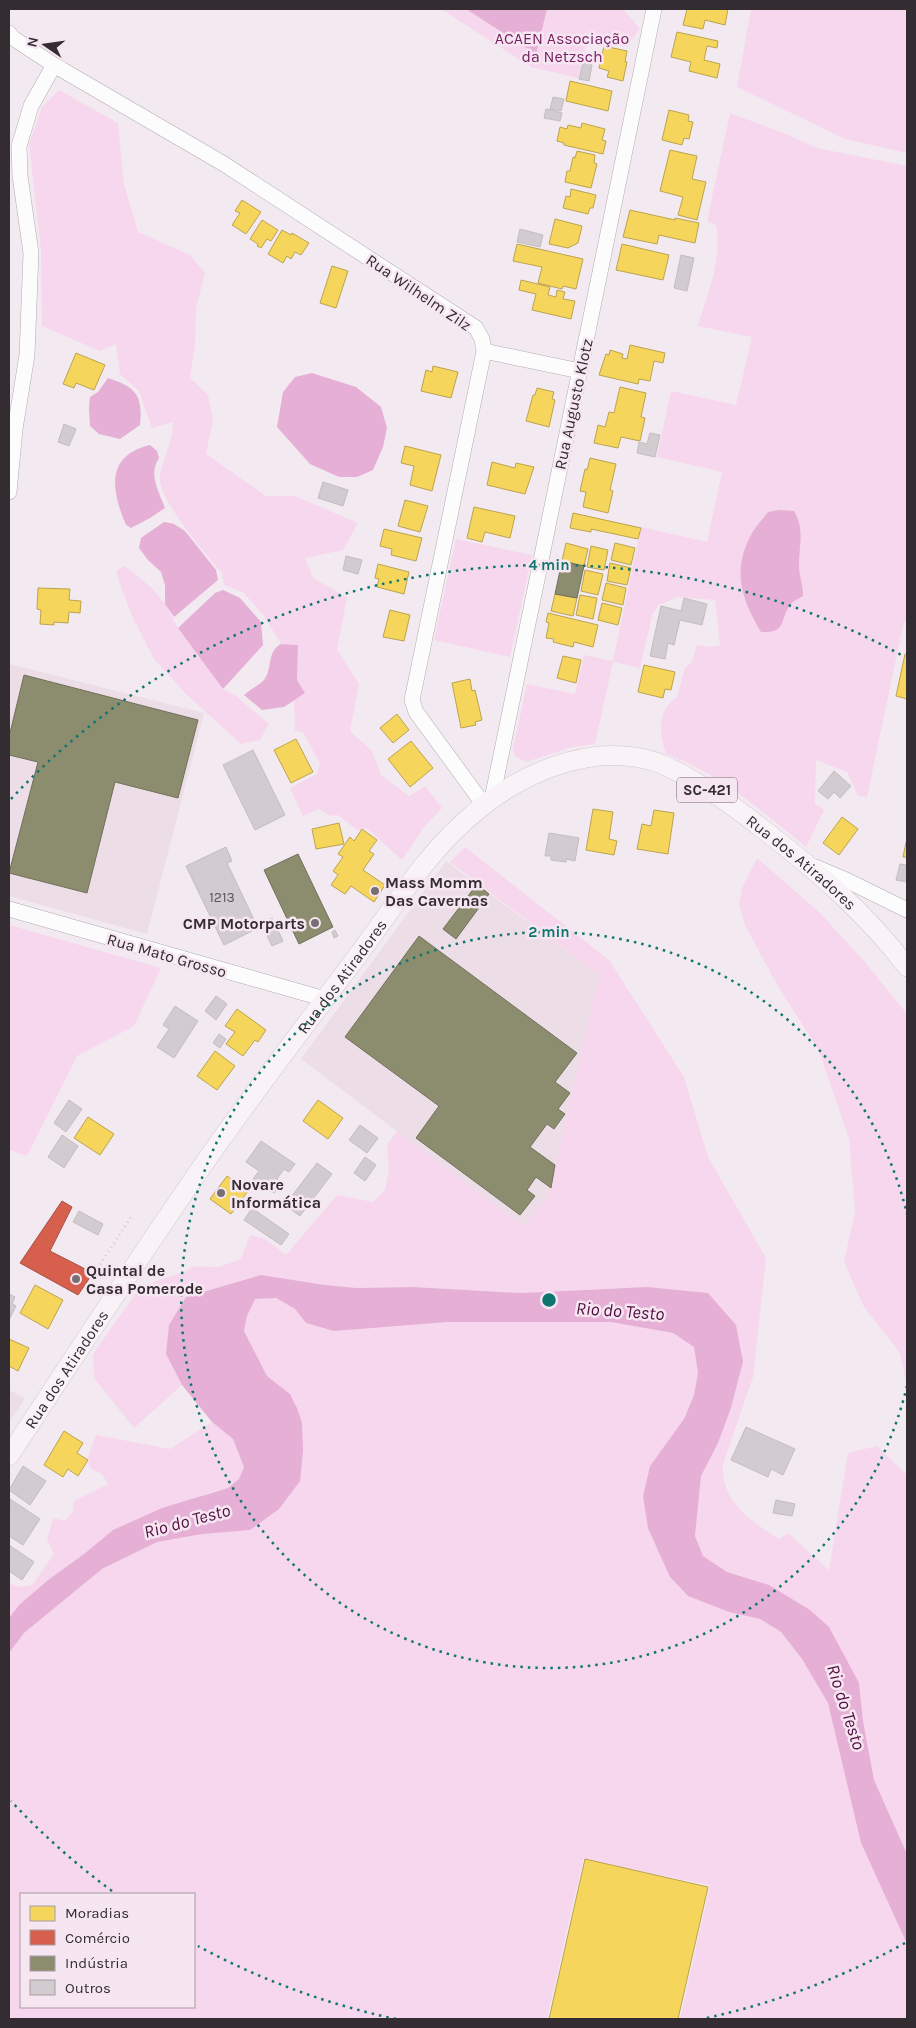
<svg xmlns="http://www.w3.org/2000/svg" width="916" height="2028" viewBox="0 0 916 2028" font-family="Karla,sans-serif">
	<style>
		.built { fill: #eddde7 }
		.green { fill: #f7d7ed; fill-rule: evenodd }
		.water { fill: #e6afd5 }
		.homes { fill: #f6d55c; stroke: #bca34f }
		.shops { fill: #d6604d; stroke: #a55145 }
		.industry { fill: #8c8c6e; stroke: #71705c }
		.building { fill: #d2cbd0; stroke: #c3bdc1 }
		.lines { fill: none; stroke-linecap: round; stroke-linejoin: round }
		.minor-casing { stroke: #b1abaf; stroke-width: 16 }
		.major-casing { stroke: #cdcacc; stroke-width: 20 }
		.path { stroke: #cecccd; stroke-width: 2.5; stroke-dasharray: 1 4; stroke-linecap: butt }
		.minor { stroke: #fdfcfd; stroke-width: 15 }
		.major { stroke: #f9f2f7; stroke-width: 19 }
		.ring { fill: none; stroke: #0f766e; stroke-width: 2.5; stroke-dasharray: 2.5 5 }
		.poi-dot { fill: #766f74; stroke: #f6e6f1; stroke-width: 2 }
		.labels { text-anchor: middle; stroke-width: 5; stroke-linejoin: round; paint-order: stroke }
		.number-label { font-size: 14px; fill: #5b5459 }
		.shield { fill: #f6e6f1; stroke: #6e646b; stroke-width: 1 }
		.shield-label { font-size: 15px; font-weight: bold; fill: #332d31 }
		.park-label { font-size: 16px; fill: #782163; stroke: #f6e6f1 }
		.street-label { font-size: 16px; fill: #332d31; stroke: #f6e6f1 }
		.poi-label { font-size: 16px; font-weight: bold; fill: #332d31; stroke: #f6e6f1; text-anchor: start }
		.water-label { font-size: 18px; font-style: italic; fill: #4f0d40; stroke: #f6e6f1 }
		.centre { fill: #0f766e; stroke: #f6e6f1; stroke-width: 2.5 }
		.ring-label { font-size: 15px; text-anchor: middle; font-weight: bold; fill: #0f766e; stroke: #f6e6f1; stroke-width: 5; stroke-linejoin: round; paint-order: stroke }
	</style>
	<rect width="100%" height="100%" fill="#f2eaf0"/>
	<path class="built" d="M9 664 204 713 147 934 9 896Z
		M446 861 599 975 550 1192 524 1227 301 1059Z
		M9 1390 25 1398 9 1423Z"/>
	<path class="green" d="M441 9H623L640 29 629 43 589 34 578 78 531 67Z
		M751 9H907V153L845 139 737 87Z
		M59 90 118 123 124 184 138 232 190 255 205 273 196 308 195 346 190 378 208 395 213 420 206 454 266 496H295L358 523 343 550 305 558 313 578 347 597 337 650 359 684 350 731 372 751 381 775 409 796 425 786 442 808 424 827 402 860 366 828 357 830 338 815 330 816 319 809 303 816 290 788 317 774 320 764 303 732 295 731 294 700 304 693 297 680 298 645 281 644 264 616 244 593 224 585 222 573C207 555 157 499 160 477 162 458 174 440 173 422L152 428 139 391 120 374 116 344 100 351 42 326 41 251 29 144 42 107Z
		M730 113 786 134 817 148 907 166V622L904 621 867 797 858 796 847 772 816 760 815 804 824 810 806 847C763 812 719 773 666 754 659 733 656 712 677 697L685 668 692 661 697 645 711 647 720 645 715 600 677 597 658 605 652 616 640 668 613 662 595 744 572 747 526 762 515 756 513 749 527 684 575 694 584 655 613 661 641 527 707 542 722 472 657 457 671 391 736 405 752 337 698 326C707 294 723 259 716 225L707 221Z
		M456 539 532 555 510 657 434 640Z
		M125 566 153 589 165 604 178 628 223 689 236 696 269 724 260 740 241 744 186 694 154 659 132 616 117 576V570Z
		M465 847 609 960 684 1077 708 1157 766 1258 753 1377 723 1464C720 1501 751 1521 779 1539L788 1533 829 1570 848 1453 877 1446 907 1475V1854L874 1780 863 1721 859 1683 769 1585 727 1572 703 1556 695 1536 701 1476 718 1443 731 1408 743 1362 623 1288 521 1293 413 1287 357 1288 325 1285 261 1275 228 1285 166 1354 182 1385 134 1428 94 1378 93 1354 141 1286 184 1272 195 1266 219 1267 241 1259 250 1235 265 1239 286 1255 337 1195 373 1202 385 1190 389 1171 387 1145 397 1131 524 1227 550 1192 599 975 450 862Z
		M757 858 819 912 864 961 907 1014V1386L900 1353 864 1307 844 1262 855 1211 849 1139 819 1051 775 981 745 925 739 905 742 888Z
		M9 925 161 968 134 1026 77 1056 27 1156 9 1150Z
		M276 1298 295 1309 306 1323 385 1327 448 1322H611L673 1333 694 1347 698 1373 694 1395 684 1419 650 1466 643 1496 670 1577 688 1596 729 1612 760 1619 781 1632 802 1659 828 1703 861 1843 907 1944V2019H680L710 1885 583 1860 547 2019H9V1653L24 1633 102 1569 157 1542 201 1534 302 1423 290 1394 267 1376 244 1331 247 1316 255 1299ZM21 1894H194V2007H21Z
		M212 1422 233 1439 244 1467 239 1479 228 1488 209 1493 113 1530 84 1554 48 1580 19 1605 9 1618V1583L19 1587 32 1585 54 1554 47 1539 53 1518 65 1521 73 1512 74 1501 108 1484 102 1474 90 1468 88 1457 96 1435 170 1449Z"/>
	<path class="water" d="M466 9H547L536 54Z
		M312 373 356 387 381 407 387 428 383 447 373 470 357 477H339L310 464 277 427 283 392 295 377Z
		M108 378C136 387 143 395 140 425L120 439 99 434 90 426 89 408 90 397 98 392Z
		M150 445 157 451 159 458C148 474 159 492 165 508L150 518 131 528 126 525C112 492 104 456 150 445Z
		M779 510 794 511C805 530 799 544 799 565 799 576 803 585 803 596 799 599 792 601 790 605 779 621 787 633 761 632 742 600 732 572 750 537 754 528 762 520 768 512Z
		M164 522 174 524 185 531 216 570 218 580 174 617 165 604V585L161 572 148 560 139 548 141 538Z
		M223 590 240 598 261 622 263 645 223 689 178 628 215 593Z
		M281 644 298 645 297 680 305 693 284 707 262 710 244 695C250 690 259 685 264 680 273 669 266 652 281 644Z
		M261 1275 325 1285 357 1288 413 1287 521 1293 647 1287 708 1293 736 1325 743 1362 731 1408 718 1443 701 1476 695 1536 703 1556 727 1572 769 1585 810 1610 829 1627 859 1683 863 1721 874 1780 907 1854V1944L861 1843 828 1703 802 1659 781 1632 760 1619 729 1612 688 1596 670 1577 648 1528 643 1496 650 1466 684 1419 694 1395 698 1373 694 1347 673 1333 611 1322H448L334 1331 306 1323 295 1309 276 1298 255 1299 247 1316 244 1331 267 1376 290 1394 297 1408 302 1423 303 1451 300 1481 279 1509 250 1530 202 1534 157 1542 102 1569 24 1633 9 1653V1618L19 1605 48 1580 84 1554 113 1530 162 1508 228 1488 239 1479 244 1467 233 1439 212 1422 182 1385 166 1354 169 1325 186 1297Z"/>
	<path class="homes" d="M687 9H728L725 25 705 20 703 29 683 25Z
		M677 32 718 41 717 48 707 46 704 60 720 64 717 78 689 71 691 62 671 57Z
		M604 46 627 51 625 62H627L623 81 607 77 609 71 599 68Z
		M570 81 612 91 608 111 566 101Z
		M669 110 689 115 688 121 693 122 689 139 684 138 682 145 662 140Z
		M582 123 605 129 602 140 606 141 603 154 564 145V143L557 141 560 127 567 129 568 125 581 128Z
		M670 150 697 156 692 179 706 182 697 220 678 215 683 197 660 191Z
		M577 151 595 155 594 163 597 164 591 188 565 182 567 171H570L573 157 575 158Z
		M571 189 596 195 593 208H590L588 214 563 208 566 196 570 197Z
		M242 200 261 212 246 234 232 225 240 213 235 211Z
		M630 210 675 220V218L699 223 695 243 659 235 657 244 623 237Z
		M555 219 582 226 578 243 568 248 549 244Z
		M262 220 278 230 271 241 267 239 261 248 257 246 258 244 250 239Z
		M282 230 291 235 292 233 309 243 301 255 295 252 291 259 287 256 283 263 268 254Z
		M517 244 583 259 576 289 563 286 562 289 538 283 542 267 513 261Z
		M622 244 669 255 663 280 616 270Z
		M332 266 348 271 336 308 320 303Z
		M521 280 550 287 548 295 556 297 557 290 565 292 563 299 575 301 571 319 532 310 536 294 519 290Z
		M630 345 665 353 663 363 654 361 650 381 639 379 638 384 599 375 606 354 609 355 610 350 623 354 622 358 627 359Z
		M76 353 105 365 94 390 76 383 74 388 63 384Z
		M433 366 458 372 451 398 421 391 426 370 432 372Z
		M620 387 646 393 641 417 645 418 640 441 621 437 618 448 594 443 598 425 605 427 609 412 614 413Z
		M537 388 554 392 552 399 555 400 549 427 526 421 533 395H535Z
		M405 446 441 455 432 491 410 485 414 466 401 463Z
		M590 458 616 464 610 490 613 491 608 513 583 507 586 492 580 491 585 469 587 470Z
		M492 462 515 468 516 463 534 467 525 494 487 485Z
		M405 500 428 506 420 532 398 526Z
		M474 507 515 516 510 538 485 532 482 542 467 538Z
		M573 513 641 528 638 539 591 529V532L570 528Z
		M384 529 422 538 416 561 391 555 392 549 380 546Z
		M566 543 588 549 584 566 562 561Z
		M615 543 635 548 631 565 611 560Z
		M591 546 608 550 604 570 587 567Z
		M610 563 631 568 627 585 607 581Z
		M378 564 409 572 404 594 377 587 379 579 375 578Z
		M585 570 603 574 598 595 581 591Z
		M606 583 626 588 623 605 602 600Z
		M38 588 70 589 69 600 81 601 80 613 69 612 68 623 54 622V625L40 624 41 610 37 609Z
		M555 594 577 598 573 616 551 611Z
		M580 595 597 598 593 619 576 615Z
		M602 603 622 608 618 625 598 620Z
		M390 610 410 615 404 641 383 637Z
		M548 613 598 625 593 647 574 642 573 647 553 642 554 639 546 638 549 623 546 622Z
		M905 654H907V699L896 696Z
		M563 656 581 660 576 683 557 678Z
		M644 665 675 672 671 690 665 689 663 698 638 692Z
		M470 679 472 691 475 690 482 720 475 722 476 725 461 728 452 683Z
		M397 714 409 730 393 743 380 728Z
		M296 739 313 772 291 783 274 750Z
		M411 741 433 768 410 787 388 759Z
		M593 809 613 812 609 839 617 841 614 855 586 850Z
		M654 810 674 813 668 854 637 849 642 824 651 826Z
		M842 817 858 829 839 855 823 843Z
		M339 823 344 844 316 849 312 829Z
		M362 829 377 840 369 851 374 854 363 870 385 885 374 902 351 886 345 894 331 885 338 875 333 871 343 857 338 854 350 837 354 841Z
		M907 838V857H903Z
		M237 1009 266 1030 258 1042 255 1040 243 1056 226 1044 235 1032 225 1026Z
		M215 1051 235 1066 217 1090 197 1076Z
		M318 1100 343 1118 328 1139 303 1121Z
		M88 1117 114 1134 100 1155 74 1138Z
		M227 1176 248 1191 231 1214 210 1199Z
		M35 1285 63 1300 48 1329 20 1313Z
		M9 1339 29 1348 18 1371 9 1366Z
		M64 1431 83 1443 77 1453 88 1460 78 1476 68 1469 63 1477 44 1465Z
		M585 1859 708 1887 678 2019H549Z"/>
	<path class="shops" d="M62 1201 72 1207 50 1251 93 1273 78 1295 20 1263Z"/>
	<path class="industry" d="M562 561 584 566 577 598 555 594Z
		M24 675 198 720 178 798 115 782 87 893 9 873 38 762 9 755V737Z
		M298 854 333 927 299 944 264 870Z
		M477 884 489 894 481 905 468 896Z
		M468 896 481 905 456 939 443 929Z
		M419 936 577 1053 555 1082 570 1093 558 1109 565 1114 554 1129 547 1124 530 1147 555 1165 551 1188 536 1177 527 1190 535 1196 520 1215 416 1138 439 1106 345 1037Z"/>
	<path class="building" d="M583 63 592 65 589 81 579 79Z
		M553 97 564 99 561 111 550 109Z
		M546 109 562 113 560 121 544 118Z
		M520 229 543 235 540 247 517 242Z
		M681 255 694 258 687 291 674 288Z
		M64 424 76 429 69 446 58 442Z
		M650 433 660 435 655 457 637 453 639 442 647 444Z
		M323 482 348 490 343 506 318 498Z
		M346 556 362 560 358 574 343 570Z
		M684 598 707 604 702 625 680 620 674 645 668 643 665 659 650 656 661 606 681 611Z
		M253 750 285 815 255 830 223 765Z
		M834 771 851 786 840 798 834 792 828 799 818 791Z
		M549 833 579 838 575 861 566 859V862L551 860V856H545Z
		M226 847 232 861 227 863 258 928 224 945 186 866Z
		M900 864 907 865V882L896 880Z
		M272 918 283 941 272 946 261 923Z
		M335 930 338 936 334 938 332 932Z
		M216 996 227 1004 216 1020 205 1011Z
		M175 1006 198 1021 174 1058 157 1047 169 1029 163 1025Z
		M219 1034 226 1039 220 1048 213 1043Z
		M69 1100 82 1109 66 1132 54 1123Z
		M360 1125 378 1138 367 1153 349 1140Z
		M62 1135 78 1146 64 1168 48 1157Z
		M261 1141 295 1164 289 1172 284 1169 277 1179 282 1183 274 1193 253 1179 259 1171 246 1162Z
		M365 1157 376 1165 365 1181 354 1173Z
		M317 1163 332 1174 300 1216 285 1205Z
		M252 1208 289 1234 281 1245 244 1220Z
		M79 1211 103 1224 98 1235 73 1222Z
		M9 1294 15 1297 12 1304 16 1306 10 1318Z
		M746 1427 795 1449 783 1475 771 1469 768 1477 731 1460Z
		M23 1466 46 1481 30 1505 9 1490Z
		M10 1499 40 1519 23 1545 9 1536Z
		M776 1500 795 1504 792 1516 773 1513Z
		M9 1545 34 1562 22 1580 9 1571Z"/>
	<g class="lines">
		<g class="minor-casing">
			<path id="minor" d="M9 33 13 38 54 65 224 164 476 328 482 339 484 351 412 700 416 712 484 805
				M484 351 580 371
				M9 492 15 429 27 355 31 253 20 176 19 146 31 106 54 65
				M492 799 654 9
				M815 867 846 880 907 910
				M9 909 325 999"/>
		</g>
		<g class="major-casing">
			<g id="major">
				<path id="s1" d="M9 1456C77 1353 144 1249 215 1148 251 1097 288 1048 325 999 340 979 355 960 369 940 399 899 426 856 464 822 502 787 548 762 599 756 622 754 649 757 670 768 703 784 735 807 764 830 817 871 866 913 907 967"/>
			</g>
		</g>
		<path class="path" d="M106 1278 96 1271 131 1217"/>
		<use href="#minor" class="minor"/>
		<use href="#major" class="major"/>
	</g>
	<g class="ring">
		<path d="M907 1386A368 368 0 1 1 907 1214"/>
		<path d="M905 1943A735 735 0 0 1 702 2019M396 2019A735 735 0 0 1 198 1946M112 1891A735 735 0 0 1 11 1801M11 799A735 735 0 0 1 905 657"/>
	</g>
	<g class="poi-dot">
		<circle cx="375" cy="891" r="5"/>
		<circle cx="315" cy="923" r="5"/>
		<circle cx="221" cy="1193" r="5"/>
		<circle cx="76" cy="1279" r="5"/>
	</g>
	<g class="labels">
		<g class="number-label">
			<text x="222" y="902">1213</text>
		</g>
		<rect class="shield" x="677" y="777.5" width="60" height="25" rx="4"/>
		<g class="shield-label">
			<text x="707" y="795">SC-421</text>
		</g>
		<g class="park-label">
			<text x="562" y="44">ACAEN Associação<tspan x="562" dy="18">da Netzsch</tspan></text>
		</g>
		<g class="street-label">
			<text transform="translate(419 292) rotate(34)" y="6">Rua Wilhelm Zilz</text>
			<text transform="translate(573 404) rotate(-78)" y="6">Rua Augusto Klotz</text>
			<text dy="6" stroke="none"><textPath href="#s1" startOffset="1169">Rua dos Atiradores</textPath></text>
			<text transform="translate(167 955) rotate(16)" y="6">Rua Mato Grosso</text>
			<text dy="6" stroke="none"><textPath href="#s1" startOffset="584">Rua dos Atiradores</textPath></text>
			<text dy="6" stroke="none"><textPath href="#s1" startOffset="104">Rua dos Atiradores</textPath></text>
		</g>
		<g class="poi-label">
			<text x="385" y="888">Mass Momm<tspan x="385" dy="18">Das Cavernas</tspan></text>
			<text x="305" y="929" text-anchor="end">CMP Motorparts</text>
			<text x="231" y="1190">Novare<tspan x="231" dy="18">Informática</tspan></text>
			<text x="86" y="1276">Quintal de<tspan x="86" dy="18">Casa Pomerode</tspan></text>
		</g>
		<g class="water-label">
			<text transform="translate(620 1311) rotate(4)" y="6">Rio do Testo</text>
			<text transform="translate(187 1521) rotate(-15)" y="6">Rio do Testo</text>
			<text transform="translate(846 1707) rotate(72)" y="6">Rio do Testo</text>
		</g>
	</g>
	<circle cx="549" cy="1300" r="8" class="centre"/>
	<g class="ring-label">
		<text x="549" y="570">4 min</text>
		<text x="549" y="937">2 min</text>
	</g>
	<rect width="916" height="2028" fill="none" stroke="#332d31" stroke-width="20"/>
	<rect x="20" y="1893" width="175" height="115" fill="#f6e6f1" stroke="#a89ca4"/>
	<rect x="30" y="1906" width="25" height="15" fill="#f6d55c" stroke="#a89ca4"/>
	<text x="65" y="1918" font-size="15" fill="#332d31">Moradias</text>
	<rect x="30" y="1930" width="25" height="15" fill="#d6604d" stroke="#a89ca4"/>
	<text x="65" y="1943" font-size="15" fill="#332d31">Comércio</text>
	<rect x="30" y="1956" width="25" height="15" fill="#8c8c6e" stroke="#a89ca4"/>
	<text x="65" y="1968" font-size="15" fill="#332d31">Indústria</text>
	<rect x="30" y="1980" width="25" height="15" fill="#d2cbd0" stroke="#a89ca4"/>
	<text x="65" y="1993" font-size="15" fill="#332d31">Outros</text>
	<g transform="translate(45 45) rotate(283)" stroke="#f6e6f1" stroke-width="4" paint-order="stroke">
	<path d="M0-4L9 19L0 12L-9 19Z" fill="#332d31"/>
	<text y="-8" font-size="14" font-weight="bold" text-anchor="middle" fill="#332d31">N</text>
	</g>
</svg>
